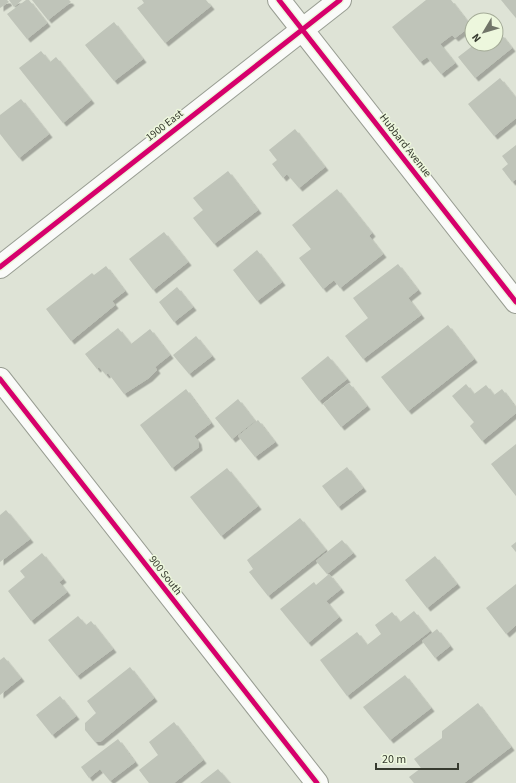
<svg xmlns="http://www.w3.org/2000/svg" width="516" height="783" viewBox="0 0 516 783" font-family="'Source Sans 3',sans-serif">
	<style>
		.building { fill: #bfc4b9; filter: url(#shadow) }
		.lines { fill: none; stroke-linecap: round; stroke-linejoin: round }
		.minor-casing { stroke: #989d92; stroke-width: 24 }
		.minor { stroke: #fafbf9; stroke-width: 22 }
		.cycleway-casing { stroke: #edf7dd; stroke-width: 8 }
		.cycleway { stroke: #d6006c; stroke-width: 5 }
		.labels { text-anchor: middle; stroke-width: 3; stroke-linejoin: round; paint-order: stroke }
		.street-label { font-size: 11px; fill: #363a2f; stroke: #edf7dd }
	</style>
	<defs>
		<filter id="shadow"><feDropShadow dx="3.5" dy="3.5" stdDeviation="0" flood-color="#0004"/></filter>
	</defs>
	<rect width="100%" height="100%" fill="#dee3d6"/>
	<path class="building" d="M0 0H7L9 2 0 8Z
		M9 0H22L14 7Z
		M26 0H29L47 23 27 39 7 14Z
		M32 0H69L71 2 48 20Z
		M142 0H206L211 6 165 43 137 8 144 3Z
		M426 0H451L471 26 455 38 452 35 440 44 455 63 441 74 427 57 420 62 392 27Z
		M501 0H516V18Z
		M114 22 143 59 114 81 85 45Z
		M501 34 512 48 475 78 458 57 475 44H481L484 47 488 44H496V37Z
		M41 51 50 62 56 57 91 100 63 123 19 68Z
		M500 78 516 98V118L494 136 468 104Z
		M21 99 49 134 19 158 0 134V115Z
		M295 129 325 167 299 188 287 174 283 178 272 164 277 160 269 150Z
		M516 145V179L512 182 502 169 508 164 502 156Z
		M228 171 258 210 214 244 193 218 203 210 193 198Z
		M337 189 372 233 369 236 383 254 340 288 334 280 323 289 299 258 311 249 292 225Z
		M164 232 188 262 153 290 129 259Z
		M257 250 282 282 257 301 233 270Z
		M398 264 418 290 408 298 421 315 363 359 345 336 368 318 353 298Z
		M106 266 125 291 112 301 115 305 71 341 46 309 92 273 94 275Z
		M177 287 193 307 174 322 159 302Z
		M448 325 474 359 408 411 381 377Z
		M118 328 131 344 150 329 170 355 155 367 157 370 149 378 124 394 108 373 106 375 99 367 97 369 85 354Z
		M196 336 212 356 189 374 173 355Z
		M328 356 347 379 319 401 301 378Z
		M349 383 367 406 341 427 323 404Z
		M466 384 474 394 486 385 494 395 502 389 516 408V413L482 441 470 426 474 422 452 396Z
		M186 389 211 423 194 436 198 441 199 447 172 468 140 425Z
		M238 399 255 421 232 439 215 418Z
		M258 420 275 442 255 457 238 436Z
		M516 444V496L491 464Z
		M347 467 363 488 338 507 322 486Z
		M227 468 258 506 221 536 190 497Z
		M6 510 30 539 0 562V515Z
		M300 518 326 550 268 596 249 572 253 569 247 560Z
		M342 540 353 553 327 574 316 561Z
		M516 542V552L511 546Z
		M42 553 63 579 59 582 67 592 31 621 8 591 25 577 20 571Z
		M435 556 457 584 427 608 405 580Z
		M329 574 341 589 326 601 339 617 308 643 280 609 314 582 316 585Z
		M516 584V625L506 634 486 608Z
		M414 611 430 631 347 696 320 660 357 632 367 645 381 634 375 625 392 612 400 622Z
		M78 616 86 625 91 621 113 649 77 676 48 640Z
		M437 629 450 646 435 658 422 641Z
		M4 657 21 678 0 695V660Z
		M130 667 154 698 100 742H95L85 730V723L96 713 87 701Z
		M405 675 431 708 390 740 363 707Z
		M60 696 76 716 52 735 36 715Z
		M478 703 511 747 464 783H414L409 777 421 768 414 759 442 738V731Z
		M174 722 203 760 174 783H149L139 770 158 755 149 742Z
		M118 739 135 762 110 781 100 769 89 778 81 767Z
		M218 769 230 783H200Z"/>
	<g class="lines">
		<g class="minor-casing">
			<path id="minor" d="M279 0 516 302
				M0 267 340 0
				M0 379 317 783"/>
		</g>
		<use href="#minor" class="minor"/>
		<g class="cycleway-casing">
			<path id="cycleway" d="M279 0 516 302
				M0 267 340 0
				M0 379 317 783"/>
		</g>
		<use href="#cycleway" class="cycleway"/>
	</g>
	<g class="labels">
		<g class="street-label">
			<text transform="translate(164 125) rotate(-38)" y="4">1900 East</text>
			<text transform="translate(406 145) rotate(52)" y="4">Hubbard Avenue</text>
			<text transform="translate(166 575) rotate(52)" y="4">900 South</text>
		</g>
	</g>
	<g transform="translate(484 32) rotate(232)"><circle r="19" fill="#edf7dd" stroke="#a4ab97"/>
	<path d="M0-3L7 15L0 10L-7 15Z" fill="#717569"/>
	<text y="-6" font-size="11" font-weight="bold" text-anchor="middle" fill="#363a2f">N</text>
	</g>
	<path d="M376 763v6h82v-6" fill="none" stroke="#363a2f" stroke-width="2"/>
	<text x="382" y="763" font-size="12" fill="#363a2f" stroke="#edf7dd" stroke-width="3" paint-order="stroke">20 m</text>
</svg>
